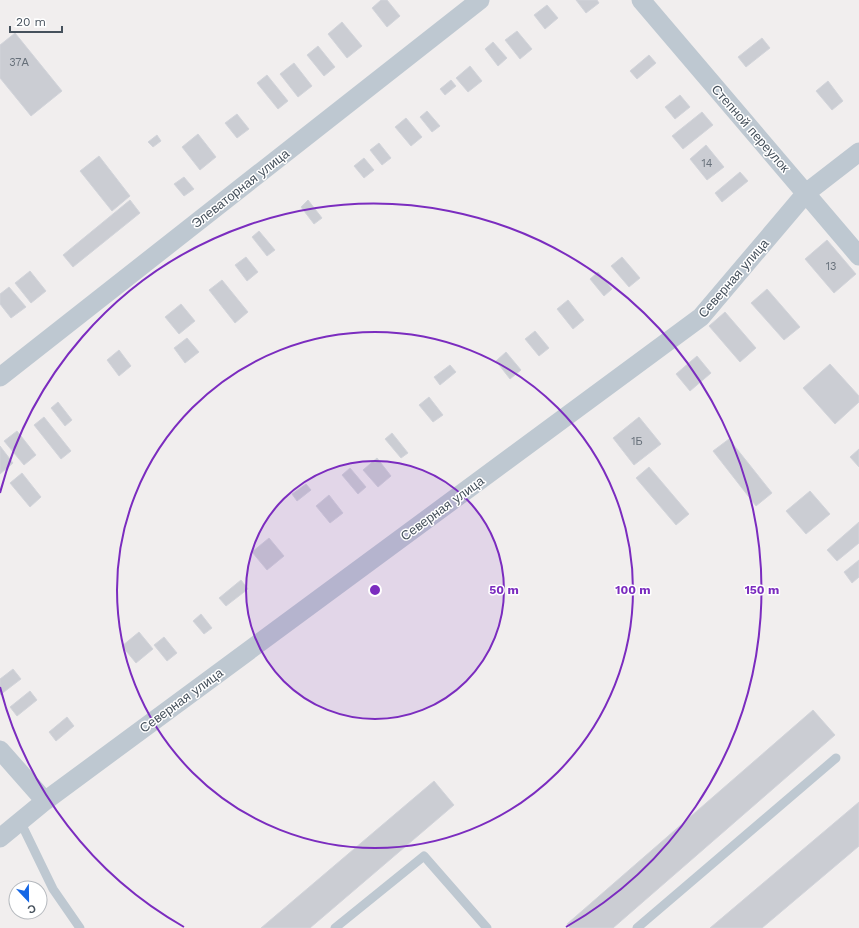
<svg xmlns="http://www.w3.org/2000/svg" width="859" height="928" viewBox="0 0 859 928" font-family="'Work Sans',sans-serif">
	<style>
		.building { fill: #cbcdd3; stroke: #d2d4da }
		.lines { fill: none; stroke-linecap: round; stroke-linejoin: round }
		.service { stroke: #bec8d1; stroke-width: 9 }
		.minor { stroke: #bec8d1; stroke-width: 19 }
		.ring { fill: none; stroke: #7b2cbf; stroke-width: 2 }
		.labels { text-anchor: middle; stroke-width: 3; stroke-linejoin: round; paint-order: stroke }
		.number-label { font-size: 11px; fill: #67707a }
		.street-label { font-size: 13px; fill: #46515c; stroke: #fff }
		.centre { fill: #7b2cbf; stroke: #fff; stroke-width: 2 }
		.ring-label { font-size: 12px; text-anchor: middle; font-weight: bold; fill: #7b2cbf; stroke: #fff; stroke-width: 3; stroke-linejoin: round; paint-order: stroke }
	</style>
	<rect width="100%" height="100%" fill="#f1eeee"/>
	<path class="building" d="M381 0H387L400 16 387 27 372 8Z
		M576 0H597L599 3 586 13Z
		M547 5 558 18 545 29 534 15Z
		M342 22 362 46 347 58 328 34Z
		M517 31 532 49 520 59 505 40Z
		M15 33 62 91 31 116 0 78V45Z
		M762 38 770 48 746 67 738 57Z
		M493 42 507 58 498 66 485 49Z
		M318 46 335 67 324 76 307 55Z
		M649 55 656 63 637 79 630 71Z
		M294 63 312 86 298 97 280 74Z
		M470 66 482 81 468 92 456 78Z
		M267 75 288 101 278 109 257 83Z
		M451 80 456 86 445 95 440 89Z
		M828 81 843 101 832 110 816 91Z
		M680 95 690 107 675 119 665 107Z
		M427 111 440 126 432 132 420 117Z
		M702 112 713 125 683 149 672 136Z
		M237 114 249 129 237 138 225 123Z
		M406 118 422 137 411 146 395 127Z
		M198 134 216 157 200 170 182 147Z
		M157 135 161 141 153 147 148 142Z
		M379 143 391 158 382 165 370 150Z
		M706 145 724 167 707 180 690 159Z
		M99 156 130 196 112 211 80 171Z
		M364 158 374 170 364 178 354 166Z
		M740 172 748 181 722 202 715 193Z
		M184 177 194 189 184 196 174 184Z
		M130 200 140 213 73 267 63 255Z
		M308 200 322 218 314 224 301 207Z
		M259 231 275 250 267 256 252 237Z
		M827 240 856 274 834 293 805 259Z
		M246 257 258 272 247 281 235 265Z
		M622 257 640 278 629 287 611 266Z
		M30 271 46 291 31 303 15 283Z
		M598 272 612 289 604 296 590 279Z
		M222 280 248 312 235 323 209 290Z
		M9 287 26 307 11 318 0 304V294Z
		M767 289 800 327 784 340 751 303Z
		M568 300 584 320 573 329 557 309Z
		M181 304 195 321 179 334 165 317Z
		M725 312 756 348 740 362 709 326Z
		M535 331 549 348 539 356 525 339Z
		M187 338 199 352 185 363 174 348Z
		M119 350 131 366 119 376 107 360Z
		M506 352 521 370 510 379 496 361Z
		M697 356 711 373 690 391 676 374Z
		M830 364 859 396V402L835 424 803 388Z
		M450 365 456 372 440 385 434 377Z
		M429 397 443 415 433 422 419 405Z
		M58 402 72 420 65 426 51 408Z
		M44 417 71 451 61 459 34 425Z
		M639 417 661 444 634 465 613 438Z
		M17 431 36 455 24 465 4 441Z
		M392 433 408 453 401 458 385 439Z
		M729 439 772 493 756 506 713 451Z
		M0 446 13 463 0 474Z
		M859 449V467L850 457Z
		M377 458 391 476 378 487 363 470Z
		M649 467 689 514 676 525 636 478Z
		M350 468 366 487 358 494 342 475Z
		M22 473 41 497 30 507 10 483Z
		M306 484 311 490 297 501 292 494Z
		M810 491 830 514 806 534 786 511Z
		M329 495 343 513 330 523 316 506Z
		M859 522V543L837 561 827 550Z
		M269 538 284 556 267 570 252 552Z
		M859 560V577L852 583 844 572Z
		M241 580 248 589 226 606 219 598Z
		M201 614 212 628 204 634 193 621Z
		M139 632 153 649 136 663 122 646Z
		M164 637 177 653 167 661 154 645Z
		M13 669 21 679 0 695V679Z
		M30 691 37 700 17 716 10 707Z
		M813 710 835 735 613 928H570L567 924Z
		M67 717 74 726 56 741 49 732Z
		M434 781 454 805 310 928H261Z
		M859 802V846L762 928H710Z"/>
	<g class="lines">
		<path class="service" d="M20 821 53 889 80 928
			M335 928 424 856 487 928
			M637 928 836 758"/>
		<path class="minor" d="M641 0 859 256
			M0 377 480 0
			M0 750 45 801
			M0 838 45 801 701 317 806 193 859 152"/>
	</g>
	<circle cx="375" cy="590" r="129" fill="#7b2cbf" fill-opacity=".12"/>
	<g class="ring">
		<circle cx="375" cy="590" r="129"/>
		<circle cx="375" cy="590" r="258"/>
		<path d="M184 927A387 387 0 0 1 0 687M0 493A387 387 0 1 1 566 927"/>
	</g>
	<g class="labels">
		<g class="number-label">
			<text x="19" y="66">37А</text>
			<text x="707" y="167">14</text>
			<text x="831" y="270">13</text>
			<text x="637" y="445">1Б</text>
		</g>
		<g class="street-label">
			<text transform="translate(751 128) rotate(49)" y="5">Степной переулок</text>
			<text transform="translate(240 188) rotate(-38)" y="5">Элеваторная улица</text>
			<text transform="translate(733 278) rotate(-49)" y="5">Северная улица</text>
			<text transform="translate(442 508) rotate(-36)" y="5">Северная улица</text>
			<text transform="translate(181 700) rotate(-36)" y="5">Северная улица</text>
		</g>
	</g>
	<circle cx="375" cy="590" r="6" class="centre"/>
	<g class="ring-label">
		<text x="504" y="594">50 m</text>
		<text x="633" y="594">100 m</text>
		<text x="762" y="594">150 m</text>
	</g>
	<g transform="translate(28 900) rotate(158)"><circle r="19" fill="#ffffff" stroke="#b5b9be"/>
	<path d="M0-3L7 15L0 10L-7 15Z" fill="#1466e5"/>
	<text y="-6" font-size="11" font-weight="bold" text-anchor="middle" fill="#46515c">С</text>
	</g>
	<path d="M10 26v6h52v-6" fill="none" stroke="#46515c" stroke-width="2"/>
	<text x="16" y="26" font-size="12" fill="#46515c" stroke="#ffffff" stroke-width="3" paint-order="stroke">20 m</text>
</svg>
